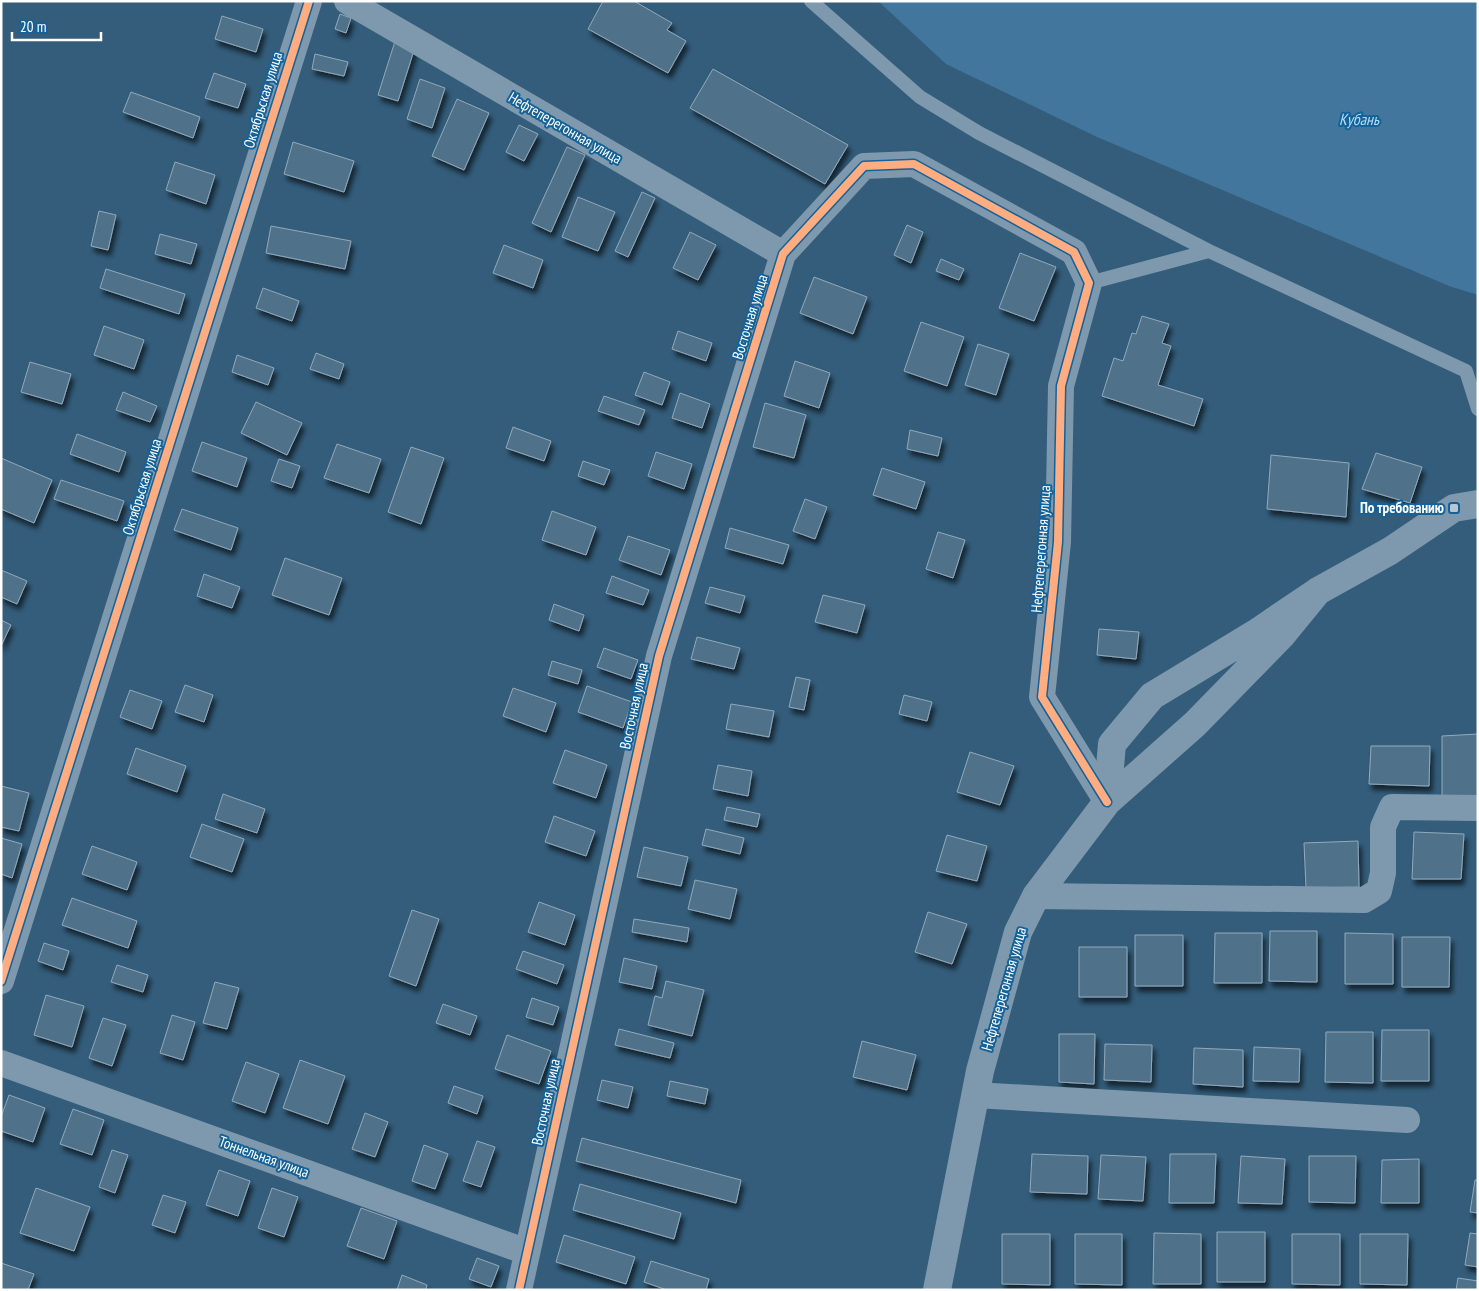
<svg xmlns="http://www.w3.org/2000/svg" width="1479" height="1291" viewBox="0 0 1479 1291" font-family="'PT Sans Narrow',sans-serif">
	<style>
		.water { fill: #42769c }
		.building { fill: #50728a; stroke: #92a9ba; filter: url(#shadow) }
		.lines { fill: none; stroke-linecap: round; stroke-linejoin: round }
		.service { stroke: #7e99ad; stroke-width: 14 }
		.minor { stroke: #7e99ad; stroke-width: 26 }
		.tertiary { stroke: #7e99ad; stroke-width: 28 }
		.cycleway-casing { stroke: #156299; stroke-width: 11 }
		.cycleway { stroke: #ffac80; stroke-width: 8 }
		.poi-dot { fill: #b8c6d1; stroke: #156299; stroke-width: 2 }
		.labels { text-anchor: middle; stroke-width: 4; stroke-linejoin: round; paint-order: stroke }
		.street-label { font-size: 15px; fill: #fff; stroke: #156299 }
		.poi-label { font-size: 15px; font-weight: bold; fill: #fff; stroke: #156299; text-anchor: end }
		.water-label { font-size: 16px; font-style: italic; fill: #b5def9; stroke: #156299 }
	</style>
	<defs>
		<filter id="shadow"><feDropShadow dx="3" dy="5.5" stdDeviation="2.5" flood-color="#0009"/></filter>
	</defs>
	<rect width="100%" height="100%" fill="#335d7b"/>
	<path class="water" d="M878 1H1478V295L1449 286 1097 137 946 64Z"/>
	<path class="building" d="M603 1H634L672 23 667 30 686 41 668 73 588 29Z
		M340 14 351 18 346 33 335 29Z
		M222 16 263 29 256 52 215 39Z
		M396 38 416 44 398 101 378 95Z
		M315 54 348 62 344 76 312 69Z
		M713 69 848 145 825 184 690 108Z
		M214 73 246 84 238 108 205 98Z
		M420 79 445 88 432 128 407 119Z
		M131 92 200 117 193 138 123 112Z
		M457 99 489 113 464 170 432 156Z
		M519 125 538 134 524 161 506 152Z
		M293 142 354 161 344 192 284 174Z
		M567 147 585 155 551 232 532 223Z
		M175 162 215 175 206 204 166 190Z
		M642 192 655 198 628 257 615 251Z
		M578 197 615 212 598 251 562 237Z
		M99 211 116 215 108 250 91 246Z
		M907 225 923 232 911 263 894 255Z
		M271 226 351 241 345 269 266 253Z
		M690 232 716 245 698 280 673 268Z
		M160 234 197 244 191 264 155 254Z
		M504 245 543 260 533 288 493 273Z
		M1020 253 1056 267 1034 321 999 308Z
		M941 259 964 269 959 280 936 271Z
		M106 269 185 294 179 314 100 288Z
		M814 277 867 297 853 334 800 313Z
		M263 288 299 301 292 321 256 308Z
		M1142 316 1169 324 1162 343 1171 346 1158 385 1203 399 1194 426 1102 396 1114 358 1123 361 1132 333 1136 334Z
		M921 322 964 337 947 386 904 371Z
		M104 326 144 340 134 369 94 355Z
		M678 331 712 343 706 361 672 349Z
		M978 344 1009 354 996 395 965 385Z
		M316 353 344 364 339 379 310 369Z
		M237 355 274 368 268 385 232 372Z
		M795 361 830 373 819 408 784 396Z
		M30 362 71 374 62 404 21 392Z
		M644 372 670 382 662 405 635 395Z
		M123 392 157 406 150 422 116 410Z
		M680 393 710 404 702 428 672 418Z
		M604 396 645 410 639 425 598 411Z
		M256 402 302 423 287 455 241 433Z
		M765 403 806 415 794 458 753 447Z
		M513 427 551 441 544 461 506 448Z
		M910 430 942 438 938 456 907 449Z
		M77 434 126 452 119 472 70 454Z
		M202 442 247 458 237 487 192 471Z
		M337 444 381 459 369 493 324 478Z
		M411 447 444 458 421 524 388 512Z
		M656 452 692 464 684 489 648 476Z
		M1376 453 1422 467 1410 503 1362 489Z
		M1271 455 1349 463 1346 517 1267 509Z
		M1 458 52 480 34 523 1 509Z
		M279 459 300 466 292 488 271 481Z
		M583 461 610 470 604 485 578 476Z
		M882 468 925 482 916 509 873 495Z
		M61 480 124 501 117 521 54 499Z
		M805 499 827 507 815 539 793 531Z
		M182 509 238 528 231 550 174 530Z
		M552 511 596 527 586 555 542 540Z
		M730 528 789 545 783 564 725 548Z
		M938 532 965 540 953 578 926 569Z
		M628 536 670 550 661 575 619 560Z
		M285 558 342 578 329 615 272 595Z
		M1 570 27 581 17 604 1 597Z
		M204 574 240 587 232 608 197 596Z
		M612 576 649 590 643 605 606 593Z
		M710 587 745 596 740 613 705 603Z
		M823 595 865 605 857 633 815 622Z
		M554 604 584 615 579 631 549 620Z
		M1 620 11 625 1 646Z
		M1099 629 1139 632 1136 659 1097 655Z
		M697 637 740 648 734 669 691 659Z
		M604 648 638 660 631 679 597 667Z
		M552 661 582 670 578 684 548 675Z
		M796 677 810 680 804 710 789 707Z
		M185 685 213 695 204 722 175 712Z
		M587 686 632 702 623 728 578 712Z
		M513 688 556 703 546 732 503 716Z
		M130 690 162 701 152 729 120 717Z
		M904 695 932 702 927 721 899 714Z
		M731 704 774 711 769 737 726 729Z
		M1478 734V798H1442V736Z
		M1371 746H1430L1429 786 1369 784Z
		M136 748 186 766 177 792 127 774Z
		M565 750 607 765 596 798 553 783Z
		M970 752 1014 766 1000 805 957 792Z
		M718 765 752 771 748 796 713 789Z
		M1 786 29 793 19 831 1 827Z
		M223 794 265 809 257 833 215 819Z
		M727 807 760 814 757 827 724 820Z
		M554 816 595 831 586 856 545 842Z
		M202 824 244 839 232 872 190 857Z
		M706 829 744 838 740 854 702 845Z
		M1414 832 1464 834 1461 879H1412Z
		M947 835 987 846 977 881 936 871Z
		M1 838 22 844 12 878 1 874Z
		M1358 841 1359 887 1306 888 1304 843Z
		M92 846 137 862 127 890 82 874Z
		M644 847 688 857 681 886 637 877Z
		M695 880 737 889 730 919 688 909Z
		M72 898 137 921 128 948 62 925Z
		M539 902 575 915 565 945 528 932Z
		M412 910 439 919 416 986 389 976Z
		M928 912 967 924 952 964 915 952Z
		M634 919 689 928 687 942 632 932Z
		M1270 931H1317V982L1269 981Z
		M1215 933H1262V983H1214Z
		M1345 933 1393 934V984H1345Z
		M1135 935H1183V986H1135Z
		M1402 937H1450L1449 987H1402Z
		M44 943 69 951 63 970 38 961Z
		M1079 947H1127V997H1079Z
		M523 951 564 965 557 984 516 969Z
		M624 958 657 966 652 989 619 982Z
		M117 965 148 975 143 992 111 982Z
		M666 981 704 990 692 1036 648 1025 655 996 662 998Z
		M215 982 239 988 227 1029 203 1023Z
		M46 995 84 1006 72 1047 34 1035Z
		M532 998 559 1007 553 1025 526 1017Z
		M443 1004 477 1016 470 1035 436 1023Z
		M172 1015 195 1022 183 1060 160 1053Z
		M103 1018 126 1025 112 1066 89 1058Z
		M619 1029 674 1043 670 1058 615 1045Z
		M1382 1030H1429V1081H1381Z
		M1326 1032H1373V1083L1325 1082Z
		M1059 1034H1095L1094 1084 1059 1082Z
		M507 1035 551 1051 539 1084 495 1069Z
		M862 1041 916 1055 907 1090 853 1077Z
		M1105 1044 1152 1045 1151 1082 1104 1080Z
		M1254 1047 1300 1049 1299 1082 1253 1081Z
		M1194 1048 1243 1050V1087L1193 1084Z
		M300 1060 345 1076 328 1124 283 1108Z
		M246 1062 279 1074 265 1113 232 1101Z
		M602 1080 633 1087 628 1108 597 1100Z
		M670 1081 708 1089 705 1104 667 1096Z
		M454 1086 483 1096 477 1114 448 1103Z
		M9 1095 45 1108 33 1142 1 1131V1117Z
		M73 1109 104 1120 92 1155 60 1144Z
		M365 1113 388 1122 375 1157 352 1149Z
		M582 1138 741 1180 736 1203 576 1161Z
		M477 1141 495 1147 481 1187 463 1181Z
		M424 1145 448 1154 435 1189 412 1181Z
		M112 1150 128 1155 115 1193 99 1187Z
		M1032 1154 1088 1156 1087 1194 1030 1192Z
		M1170 1154H1216L1214 1203H1169Z
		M1101 1155 1146 1157 1143 1201 1098 1199Z
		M1241 1156 1285 1159 1282 1204 1238 1203Z
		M1309 1156H1356L1355 1203 1309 1202Z
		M1419 1159V1203H1381L1382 1160Z
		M219 1170 250 1181 238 1216 206 1205Z
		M1475 1180H1478V1213L1470 1212Z
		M580 1184 681 1213 674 1239 573 1210Z
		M36 1188 90 1207 74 1251 20 1233Z
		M272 1188 298 1197 284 1237 258 1228Z
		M163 1195 186 1202 175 1233 152 1225Z
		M361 1208 397 1221 384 1259 347 1246Z
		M1217 1232H1265V1282H1217Z
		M1154 1233 1201 1234V1284H1153Z
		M1470 1233 1478 1234V1267L1465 1265Z
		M1002 1234H1050V1285L1002 1284Z
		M1075 1234H1122V1285L1075 1284Z
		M1292 1234H1340V1285L1292 1284Z
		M1360 1234H1408L1407 1285 1360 1284Z
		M564 1235 635 1257 626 1284 556 1262Z
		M477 1258 499 1266 491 1287 469 1279Z
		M651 1261 709 1279 706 1290H667L644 1282Z
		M1 1263 34 1274 28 1290H1Z
		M402 1275 427 1285 426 1290H397Z
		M1458 1278 1478 1281V1290H1456Z"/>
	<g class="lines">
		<path class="service" d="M811 1 920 97 979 133 1209 251
			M1089 283 1209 251 1466 371 1478 409"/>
		<path class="minor" d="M347 1 783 254
			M1036 896 1364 900 1379 891 1383 873V827L1392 807 1478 808
			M1 981 309 1
			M1 1063 527 1252
			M975 1095 1407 1120
			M519 1290 659 656 783 254 864 166 914 164 1074 252 1089 283 1061 386 1058 542 1042 697 1107 802"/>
		<path class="tertiary" d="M1107 802 1112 744 1152 696 1256 633 1318 591 1390 551 1454 508 1478 504
			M937 1290 980 1071 1018 932 1036 896 1107 802 1195 724 1282 635 1318 591"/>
		<g class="cycleway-casing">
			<path id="cycleway" d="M1 981 309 1
				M519 1290 659 656 783 254 864 166 914 164 1074 252 1089 283 1061 386 1058 542 1042 697 1107 802"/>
		</g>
		<use href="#cycleway" class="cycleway"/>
	</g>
	<rect class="poi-dot" x="1449" y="503" width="10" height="10" rx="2.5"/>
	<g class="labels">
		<g class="street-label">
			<text transform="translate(263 100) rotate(-73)" y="5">Октябрьская улица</text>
			<text transform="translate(565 128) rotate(30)" y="5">Нефтеперегонная улица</text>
			<text transform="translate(750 317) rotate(-73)" y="5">Восточная улица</text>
			<text transform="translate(142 487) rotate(-73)" y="5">Октябрьская улица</text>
			<text transform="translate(1041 549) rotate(-86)" y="5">Нефтеперегонная улица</text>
			<text transform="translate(634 706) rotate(-78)" y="5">Восточная улица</text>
			<text transform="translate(1004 989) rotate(-74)" y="5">Нефтеперегонная улица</text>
			<text transform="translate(546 1102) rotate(-78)" y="5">Восточная улица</text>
			<text transform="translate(264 1157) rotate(20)" y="5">Тоннельная улица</text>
		</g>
		<g class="poi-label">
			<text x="1444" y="513">По требованию</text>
		</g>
		<g class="water-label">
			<text x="1359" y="125">Кубань</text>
		</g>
	</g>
	<rect width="1479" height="1291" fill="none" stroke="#ffffff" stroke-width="5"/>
	<path d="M12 32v8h89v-8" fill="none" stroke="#ffffff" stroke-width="2.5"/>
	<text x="20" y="32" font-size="15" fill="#ffffff" stroke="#156299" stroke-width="4" paint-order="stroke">20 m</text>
</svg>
